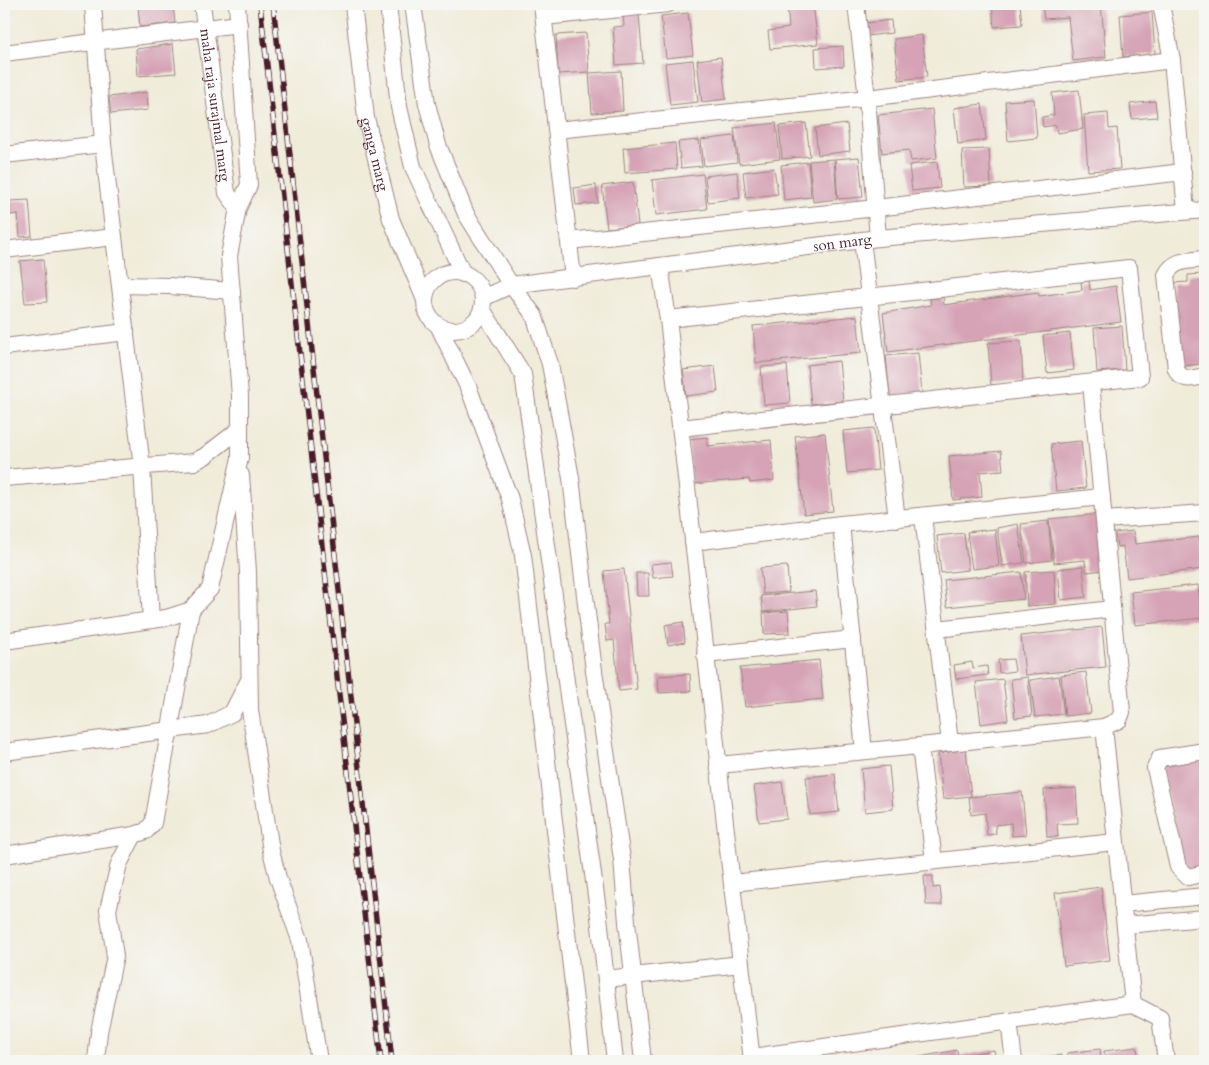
<svg xmlns="http://www.w3.org/2000/svg" width="1209" height="1065" viewBox="0 0 1209 1065" font-family="Cardo,serif">
	<style>
		.building { fill: #d5a3b5 }
		.lines { fill: none; stroke-linecap: round; stroke-linejoin: round }
		.minor-casing { stroke: #9d8682; stroke-width: 18 }
		.minor { stroke: #fff; stroke-width: 16 }
		.rail-casing { stroke: #4a1f2b; stroke-width: 5.5 }
		.rail { stroke: #f6f6f2; stroke-width: 4; stroke-dasharray: 11; stroke-linecap: butt }
		.labels { text-anchor: middle; stroke-width: 4; stroke-linejoin: round; paint-order: stroke }
		.street-label { font-size: 15px; fill: #4a1f2b; stroke: #f6f6f2 }
	</style>
	<rect width="100%" height="100%" fill="#f6f6f2"/>
	<filter id="ink" filterUnits="userSpaceOnUse"><feTurbulence type="fractalNoise" baseFrequency=".02" numOctaves="2"/><feDisplacementMap in="SourceGraphic" scale="10" xChannelSelector="R" yChannelSelector="G"/><feConvolveMatrix kernelMatrix="1 2 1 2 8 2 1 2 1" color-interpolation-filters="sRGB"/></filter>
	<filter id="wash" filterUnits="userSpaceOnUse"><feTurbulence type="fractalNoise" baseFrequency=".0096" numOctaves="4" result="noise"/><feDisplacementMap in="SourceGraphic" scale="20" xChannelSelector="R" yChannelSelector="G"/><feGaussianBlur stdDeviation="1.12" result="paint"/><feColorMatrix in="noise" values="0 0 0 0 0 0 0 0 0 0 0 0 0 0 0 0 0 1.4 0 .05"/><feComposite in="paint" operator="in"/></filter>
	<g filter="url(#wash)">
		<rect width="100%" height="100%" fill="#f0ecda"/>
		<g id="blocks">
			<path class="building" d="M163 4H173L175 23 140 27 138 7Z
				M787 4H813L818 44 770 49 768 31 789 28Z
				M992 4H1020L1022 25 994 27Z
				M1042 4H1101L1106 57 1073 61 1068 17 1044 19Z
				M1152 12 1155 54 1123 57 1120 15Z
				M688 13 693 55 666 58 661 16Z
				M639 14 643 63 616 65 613 27 624 26 623 15Z
				M891 20 892 33 867 36 866 23Z
				M586 33 589 72 558 74 556 35Z
				M922 35 927 77 899 80 894 39Z
				M173 44 176 73 138 76 136 49Z
				M843 46 844 66 816 68 815 48Z
				M721 57 726 99 702 102 697 60Z
				M693 60 698 102 670 105 665 63Z
				M621 71 623 111 592 113 589 73Z
				M1079 90 1083 129 1057 133 1056 125 1043 127 1042 117 1054 115 1052 93Z
				M147 92 148 110 111 114 109 97Z
				M1034 99 1037 138 1008 141 1005 101Z
				M1155 101 1157 117 1132 119 1130 104Z
				M982 104 986 140 958 144 954 108Z
				M932 109 937 158 911 161 909 150 882 153 878 115Z
				M1108 113 1109 129 1117 128 1120 169 1088 171 1084 115Z
				M776 123 780 159 739 164 734 128Z
				M806 123 810 156 782 159 779 126Z
				M847 124 850 151 818 155 815 128Z
				M734 136 737 162 704 166 701 140Z
				M699 140 702 166 681 168 678 142Z
				M675 143 677 169 625 173 623 148Z
				M989 149 991 186 964 187 962 150Z
				M859 157 863 197 838 199 835 159Z
				M834 159 837 199 813 202 809 161Z
				M808 162 811 197 784 200 781 165Z
				M937 162 940 188 912 191 909 165Z
				M774 168 778 194 746 198 743 172Z
				M737 172 740 198 708 202 705 176Z
				M703 174 707 209 656 215 652 180Z
				M633 182 638 225 607 228 602 186Z
				M596 185 598 203 576 205 574 188Z
				M29 200 32 236 20 237 18 214 10 215 9 201Z
				M43 259 47 302 25 303 20 261Z
				M1205 274V364L1180 366 1173 283 1188 282V275Z
				M1089 281 1090 290 1116 286 1121 322 888 352 883 313 931 305 930 299 943 297 944 305 1038 292 1039 296 1082 290 1081 282Z
				M857 316 861 353 756 363 753 326Z
				M1122 326 1125 370 1097 372 1094 328Z
				M1070 333 1074 370 1047 373 1043 336Z
				M1021 341 1023 383 991 385 988 343Z
				M918 353 922 393 890 397 886 356Z
				M839 361 843 401 811 404 807 365Z
				M787 365 790 403 764 405 761 367Z
				M715 366 718 392 686 396 683 370Z
				M874 428 878 470 847 473 843 431Z
				M825 433 833 511 804 514 795 436Z
				M707 437V446L771 440 774 480 750 483 749 479 692 484 688 439Z
				M1081 441 1086 488 1056 491 1051 444Z
				M1001 451 1003 470 980 472 982 497 953 500 949 456Z
				M1099 514 1104 570 1086 572 1085 560 1054 563 1049 519Z
				M1048 521 1052 560 1026 563 1021 524Z
				M1018 524 1024 563 1002 566 997 528Z
				M995 529 999 566 972 569 967 532Z
				M1133 531 1135 544 1199 537 1203 569 1127 578 1123 546 1117 547 1115 533Z
				M964 533 968 570 941 573 937 536Z
				M671 562 673 576 653 578 651 564Z
				M787 566 789 592 763 594 760 568Z
				M1083 566 1086 597 1061 600 1058 569Z
				M624 569 637 689 619 691 614 640 607 641 605 624H609L604 571Z
				M1054 570 1056 604 1027 606 1025 572Z
				M1021 572 1024 599 947 607 944 580Z
				M636 573H648L649 596H637Z
				M1198 585 1202 618 1135 625 1131 592Z
				M815 591 817 606 763 612 761 596Z
				M788 611 790 633 764 634 763 613Z
				M683 622 685 642 668 645 665 625Z
				M1102 627 1106 667 1025 675 1021 636Z
				M1013 659 1015 671 999 673 998 660Z
				M819 660 823 699 745 707 740 668Z
				M972 662 973 668 987 666 988 675 956 679 954 665Z
				M1086 672 1091 713 1065 716 1061 675Z
				M690 674 691 691 659 693 658 676Z
				M1059 676 1064 714 1035 717 1030 680Z
				M1028 677 1032 716 1015 718 1011 679Z
				M1003 679 1008 720 981 724 976 682Z
				M966 749 971 796 943 799 938 754Z
				M1205 757V865L1185 870 1161 768Z
				M889 766 893 809 865 812 861 769Z
				M835 774 839 812 810 815 806 777Z
				M782 782 787 819 759 822 754 786Z
				M1076 788 1078 823 1057 824 1058 837H1047L1044 790Z
				M1022 792 1026 835 1012 836 1011 823 995 825 996 834 987 835 985 813 971 815 969 797Z
				M924 876H933V888L940 887 942 905H926Z
				M1101 887 1110 960 1064 966 1055 893Z
				M1137 1047 1139 1061H1106L1104 1051Z
				M1100 1049 1101 1061H1068L1067 1053Z
				M957 1050 958 1056 994 1050 996 1061H914V1058Z
				M1061 1055V1061H1028V1059Z"/>
		</g>
	</g>
	<g filter="url(#ink)">
		<use href="#blocks" fill-opacity="0" stroke="#9d8682" stroke-width="1"/>
		<g class="lines">
			<g class="minor-casing">
				<g id="minor">
					<path id="s1" d="M202 4 227 193 238 208"/>
					<path id="s2" d="M353 4 366 118 391 219 425 300"/>
					<path d="M388 4 399 107 413 167 463 274"/>
					<path d="M413 4 427 104 438 145 466 214 511 285 534 315 550 364 571 478 594 671 622 859 627 922 643 1061"/>
					<path d="M542 4 573 278"/>
					<path d="M856 4 867 98 878 238"/>
					<path d="M1161 4 1172 60 1186 211"/>
					<path d="M544 17 668 4"/>
					<path d="M4 53 239 24"/>
					<path d="M556 130 868 98 1172 60"/>
					<path d="M4 155 103 144"/>
					<path d="M114 237 142 467 151 620"/>
					<path d="M862 240 897 519"/>
					<path d="M569 241 876 208 1183 172"/>
					<path d="M4 250 114 237 103 144 93 4"/>
					<path d="M1205 259C1189 261 1174 259 1166 275L1176 369C1182 383 1193 378 1205 376"/>
					<path d="M660 266 668 319"/>
					<circle cx="454" cy="301" r="29"/>
					<path d="M120 285 170 286 232 291"/>
					<path id="s3" d="M483 298 511 285 878 238 1205 210"/>
					<path d="M482 309 523 374 599 917 615 1061"/>
					<path d="M439 327 469 389 510 499 523 555 582 1061"/>
					<path d="M4 347 126 332"/>
					<path d="M1091 383 1122 712 1119 720 1104 727 1133 1004 1160 1018 1166 1061"/>
					<path d="M680 428 1140 377 1129 268 668 319 741 964"/>
					<path d="M241 475 248 571 250 710 271 851 278 878 300 940 319 1061"/>
					<path d="M4 478 194 462 205 456 240 429"/>
					<path d="M923 516 950 743"/>
					<path d="M1104 520 1205 513"/>
					<path d="M693 542 841 524"/>
					<path d="M937 629 1112 609"/>
					<path d="M4 641 166 618 191 610 210 589 240 458V396L229 256 238 208 249 185 237 4"/>
					<path d="M705 655 853 639"/>
					<path d="M864 751 841 524 1102 497"/>
					<path d="M1205 751 1160 758 1155 768 1178 867 1188 877 1205 873"/>
					<path d="M4 752 208 725 232 713 248 682"/>
					<path d="M718 765 920 746"/>
					<path d="M4 855 134 835 146 831 153 823 191 610"/>
					<path d="M934 861 920 746 1104 727"/>
					<path d="M732 883 1115 842"/>
					<path d="M1122 904 1205 896"/>
					<path d="M1126 925 1205 918"/>
					<path d="M606 979 741 964 752 1061"/>
					<path d="M1009 1021 1014 1061"/>
					<path d="M752 1057 1133 1004"/>
					<path d="M96 1061 99 1032 115 956 108 910 119 864 134 835"/>
				</g>
			</g>
			<use href="#minor" class="minor"/>
			<g class="rail-casing">
				<path id="rail" d="M260 4 381 1061
					M273 4 392 1061"/>
			</g>
			<use href="#rail" class="rail"/>
		</g>
	</g>
	<g class="labels">
		<g class="street-label">
			<text dy="5" stroke="none"><textPath href="#s1" startOffset="102">maha raja surajmal marg</textPath></text>
			<text dy="5" stroke="none"><textPath href="#s2" startOffset="152">ganga marg</textPath></text>
			<text dy="5" stroke="none"><textPath href="#s3" startOffset="365">son marg</textPath></text>
		</g>
	</g>
	<rect width="1209" height="1065" fill="none" stroke="#f6f6f2" stroke-width="20"/>
</svg>
